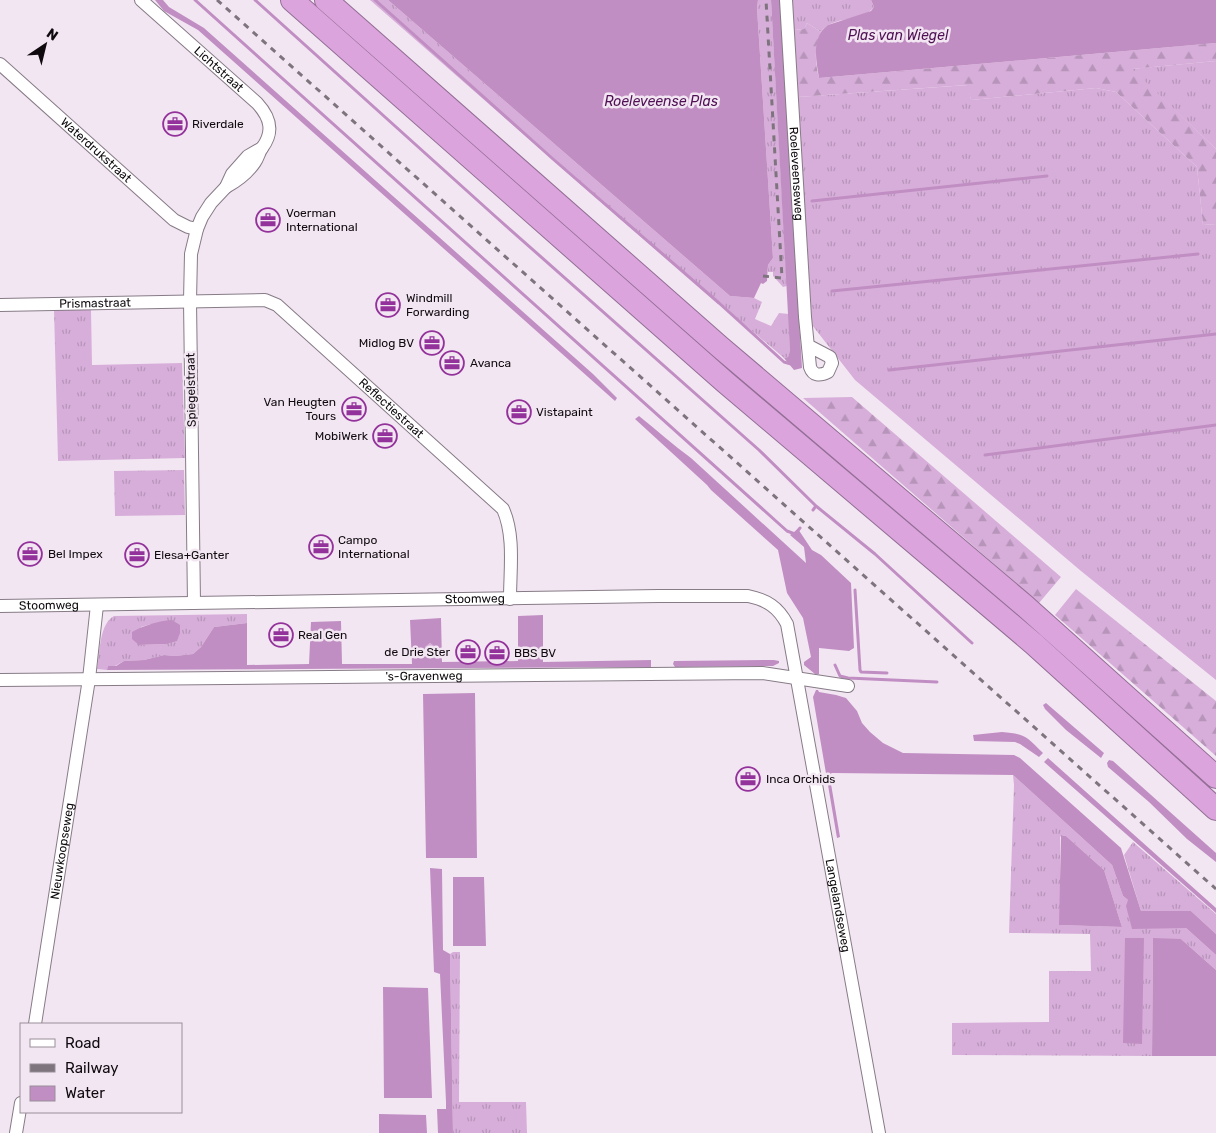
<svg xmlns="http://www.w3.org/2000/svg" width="1216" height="1133" viewBox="0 0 1216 1133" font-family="Rubik,sans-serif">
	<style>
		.grass { fill: url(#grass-tufts); fill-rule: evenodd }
		.forest { fill: url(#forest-firs) }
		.water { fill: #c18ec3; fill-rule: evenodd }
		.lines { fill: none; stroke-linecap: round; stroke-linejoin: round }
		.stream { stroke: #c18ec3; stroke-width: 3 }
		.street-casing { stroke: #867b86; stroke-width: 14 }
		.highway-casing { stroke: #936e95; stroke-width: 24 }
		.street { stroke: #fff; stroke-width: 12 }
		.highway { stroke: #dba4dd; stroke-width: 22 }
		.rail { stroke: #7d747d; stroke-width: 3; stroke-dasharray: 6 6; stroke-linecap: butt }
		.labels { text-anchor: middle; stroke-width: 5; stroke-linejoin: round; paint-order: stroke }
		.street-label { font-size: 12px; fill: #0e0a0e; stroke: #f3e6f3 }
		.poi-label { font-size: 12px; fill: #0e0a0e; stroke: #f3e6f3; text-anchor: start }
		.water-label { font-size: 14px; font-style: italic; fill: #4f1154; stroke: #f3e6f3 }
	</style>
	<defs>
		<pattern id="grass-tufts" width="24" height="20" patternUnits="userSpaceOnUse" patternTransform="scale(1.25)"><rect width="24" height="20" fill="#d7aed9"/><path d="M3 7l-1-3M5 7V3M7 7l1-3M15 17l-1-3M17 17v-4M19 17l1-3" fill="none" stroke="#b794b9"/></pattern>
		<pattern id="forest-firs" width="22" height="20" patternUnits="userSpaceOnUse" patternTransform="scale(1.25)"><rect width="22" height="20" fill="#d7aed9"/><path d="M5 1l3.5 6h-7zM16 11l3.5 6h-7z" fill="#b794b9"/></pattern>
	</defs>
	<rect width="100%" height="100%" fill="#f3e6f3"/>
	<path class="grass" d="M370 0H388L730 296 754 298 762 302 755 319 771 326 779 313 789 314 790 352 788 357 784 358 619 218Z
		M758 0H771L787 286 783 287 773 276V272H768V265L773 258 757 8Z
		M792 0H871L874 7C862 23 832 15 821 32L807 23 804 29 794 30Z
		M1216 61V149L1131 69Z
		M968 85 971 100 1096 88 1116 92 1197 167 1203 225 1216 224V680L1081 571 855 380 812 325 798 97Z
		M91 309 92 365 182 363 185 458 58 461 54 310Z
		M184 470 185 515 115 516 114 471Z
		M247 614V623L214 627 201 647 193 654 175 656 164 655 144 660 124 661 115 666H108L107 670 97 669C100 653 99 624 114 616ZM151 624 166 644 139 645 141 627Z
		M430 643 434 646 436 655H422L425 647Z
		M1013 775 1112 865 1123 896 1128 900 1132 928H1186L1216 955V970L1181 939H1153L1152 1056 952 1055V1023L1049 1022V971H1091L1090 934 1009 933 1014 785ZM1062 835 1066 836 1104 870 1122 927 1060 925V837Z
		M1133 842 1216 914V934L1191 911H1141L1124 855Z
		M453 952H460L459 1102H526L527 1133H453L450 954Z"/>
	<path class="forest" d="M807 23 821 32C814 46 815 63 819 78L1216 43V61L1132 69 1216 149V224L1203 225 1197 167 1116 92 1096 88 971 100 967 85 798 97 794 30 804 29Z
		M852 397 1061 577 1039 603 803 398Z
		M1076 589 1216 701V756L1055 615Z"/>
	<path class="water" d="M155 0H163L169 7 204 28 593 374 617 398 615 401 198 30 164 11Z
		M388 0H758L757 8 773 258 768 265 767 281 763 284 761 283 754 298 730 296Z
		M771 0H780L802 368 794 370 784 358 788 357 790 351Z
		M871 0H1216V43L819 78C816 60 811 37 828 25L871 11 874 7Z
		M639 416C657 430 673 445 691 458L806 563 804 547 790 535 798 529 812 550 821 555 851 583 854 648 849 651 819 648V674H815L804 665V662L811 657 803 618 787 593 778 550 711 490 707 485 635 419Z
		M543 615V662L651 660V667L107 670 108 666H116L124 661 144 660 164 655 175 656 193 654 201 647 214 627 247 623V665L309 664 311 622 341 621 342 664H412L410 620 441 618 442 662 518 661V616ZM430 643 434 646 436 655H422V653L427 651 425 647Z
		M172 620 180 625V633L177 641 166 644 139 645 132 639V632C145 625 158 621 172 620Z
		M774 660 779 661V663L773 666 675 667 673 664 674 661Z
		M816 690H818L819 692 836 695 846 698 857 711 862 723 870 732 883 743 903 753 1014 755 1020 758 1121 848 1141 911H1191L1216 934V955L1186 928 1132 929 1126 906 1128 900 1123 896 1112 865 1013 775 832 773 830 774V778L840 837 837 838 813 697Z
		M475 693 477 858H426L423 694Z
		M1046 703 1104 753 1101 758 1066 730 1045 709 1043 705Z
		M1002 732C1026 734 1026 736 1043 753L1039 757 1020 744 1015 742 974 741 973 735Z
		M1048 758 1216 908V913L1044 762Z
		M1109 760 1113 761 1216 853V862L1187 839 1149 802 1108 767 1107 763Z
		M1061 835 1066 836 1104 870 1122 927 1059 925Z
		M430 868 442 869 443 950 450 954 453 1133H438L437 1109H446V1102L440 974 434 972Z
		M453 877H484L486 946H453Z
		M1125 938H1144L1142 1044 1123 1043Z
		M1153 938 1181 939 1216 970V1056H1152Z
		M383 987 428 988 432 1098H384Z
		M379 1114 426 1115 427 1133H379Z"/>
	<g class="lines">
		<path class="stream" d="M195 0 787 531 795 534 800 528
			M255 0 496 217 759 450 816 506 875 554 972 643
			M375 0 553 159 719 303 784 362 791 364
			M812 201 1047 176
			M832 291 1198 254
			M889 370 1216 334
			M985 455 1216 425
			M813 510 816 506
			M855 590 860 670 861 672 887 673
			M835 665 840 676 848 678 937 682"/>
		<g class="street-casing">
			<g id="street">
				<path id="s1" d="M141 0 257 103C271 118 274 132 262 148 259 152 258 158 255 162 247 174 237 181 226 187"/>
				<path id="s2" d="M786 0 805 317 810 367C813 376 820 376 828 372L832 363 830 357 809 346"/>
				<path id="s3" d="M0 64 174 220 188 227 197 229"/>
				<path id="s4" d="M0 305 265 300 277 305 503 509C515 536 510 570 510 599"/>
				<path d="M194 603 190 301 191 254 197 229 202 217 211 203 226 187 232 174 248 156 262 148"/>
				<path id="s5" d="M0 606 659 596H748C767 600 778 607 787 624L879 1133"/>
				<path id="s6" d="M0 680 762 673 848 686"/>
				<path id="s7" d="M35 1024 89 679 97 605"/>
				<path d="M16 1133 21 1103"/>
			</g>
		</g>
		<g class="highway-casing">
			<path id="highway" d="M292 0 725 382 1034 644 1216 809
				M326 0 720 347 1025 606 1216 777"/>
		</g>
		<use href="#street" class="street"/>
		<use href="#highway" class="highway"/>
		<path class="rail" d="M217 0 1216 889
			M763 276 782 278 766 0"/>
	</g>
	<defs>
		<g id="office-ring" transform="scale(1.25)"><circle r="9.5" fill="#f3e6f3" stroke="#93329a" stroke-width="1.5"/><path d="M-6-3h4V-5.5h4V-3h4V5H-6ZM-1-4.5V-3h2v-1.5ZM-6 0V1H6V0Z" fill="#93329a"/></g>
	</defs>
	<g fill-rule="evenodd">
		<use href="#office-ring" x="175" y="124"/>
		<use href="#office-ring" x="268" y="220"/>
		<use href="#office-ring" x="388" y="305"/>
		<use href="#office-ring" x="432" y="343"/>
		<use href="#office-ring" x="452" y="363"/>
		<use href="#office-ring" x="354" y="409"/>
		<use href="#office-ring" x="519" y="412"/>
		<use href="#office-ring" x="385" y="436"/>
		<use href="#office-ring" x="321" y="547"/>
		<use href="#office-ring" x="30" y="554"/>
		<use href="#office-ring" x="137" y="555"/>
		<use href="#office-ring" x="281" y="635"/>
		<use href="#office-ring" x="468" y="652"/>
		<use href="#office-ring" x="497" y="653"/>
		<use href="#office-ring" x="748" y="779"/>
	</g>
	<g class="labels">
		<g class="street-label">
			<text dy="4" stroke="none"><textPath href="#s1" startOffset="104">Lichtstraat</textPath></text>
			<text dy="4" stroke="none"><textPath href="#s3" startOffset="129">Waterdrukstraat</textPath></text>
			<text dy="4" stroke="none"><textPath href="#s2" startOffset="174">Roeleveenseweg</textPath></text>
			<text dy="4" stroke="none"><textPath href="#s4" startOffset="95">Prismastraat</textPath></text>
			<text transform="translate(191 390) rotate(-91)" y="4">Spiegelstraat</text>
			<text dy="4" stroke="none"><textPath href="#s4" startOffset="432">Reflectiestraat</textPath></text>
			<text dy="4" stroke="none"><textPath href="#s5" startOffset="475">Stoomweg</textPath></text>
			<text dy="4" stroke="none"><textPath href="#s5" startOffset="49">Stoomweg</textPath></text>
			<text dy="4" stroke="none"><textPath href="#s6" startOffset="424">'s-Gravenweg</textPath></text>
			<text dy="4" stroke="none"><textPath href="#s7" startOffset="175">Nieuwkoopseweg</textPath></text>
			<text dy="4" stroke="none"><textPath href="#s5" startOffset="1084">Langelandseweg</textPath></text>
		</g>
		<g class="poi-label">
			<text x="192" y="128">Riverdale</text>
			<text x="286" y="217">Voerman<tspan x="286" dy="14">International</tspan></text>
			<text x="406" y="302">Windmill<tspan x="406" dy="14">Forwarding</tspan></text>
			<text x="414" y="347" text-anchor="end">Midlog BV</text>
			<text x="470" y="367">Avanca</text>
			<text x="336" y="406" text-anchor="end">Van Heugten<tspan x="336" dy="14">Tours</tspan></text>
			<text x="536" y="416">Vistapaint</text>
			<text x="368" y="440" text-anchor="end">MobiWerk</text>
			<text x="338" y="544">Campo<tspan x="338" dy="14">International</tspan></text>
			<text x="48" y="558">Bel Impex</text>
			<text x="154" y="559">Elesa+Ganter</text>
			<text x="298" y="639">Real Gen</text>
			<text x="450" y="656" text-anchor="end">de Drie Ster</text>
			<text x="514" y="657">BBS BV</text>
			<text x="766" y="783">Inca Orchids</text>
		</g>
		<g class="water-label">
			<text x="898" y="40">Plas van Wiegel</text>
			<text x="661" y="106">Roeleveense Plas</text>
		</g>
	</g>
	<rect x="20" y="1023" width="162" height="90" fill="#f3e6f3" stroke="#978e97"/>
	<rect x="30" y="1039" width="25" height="8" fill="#ffffff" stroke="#978e97"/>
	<text x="65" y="1048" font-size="15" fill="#0e0a0e">Road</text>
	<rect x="30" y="1064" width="25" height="8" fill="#7d747d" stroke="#978e97"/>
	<text x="65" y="1073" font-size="15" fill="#0e0a0e">Railway</text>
	<rect x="30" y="1086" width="25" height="15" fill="#c18ec3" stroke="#978e97"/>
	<text x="65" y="1098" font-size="15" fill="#0e0a0e">Water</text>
	<g transform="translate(45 45) rotate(35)" stroke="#f3e6f3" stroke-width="4" paint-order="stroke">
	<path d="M0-4L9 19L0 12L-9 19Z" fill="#0e0a0e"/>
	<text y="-8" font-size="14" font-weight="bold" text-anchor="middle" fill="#0e0a0e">N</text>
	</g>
</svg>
